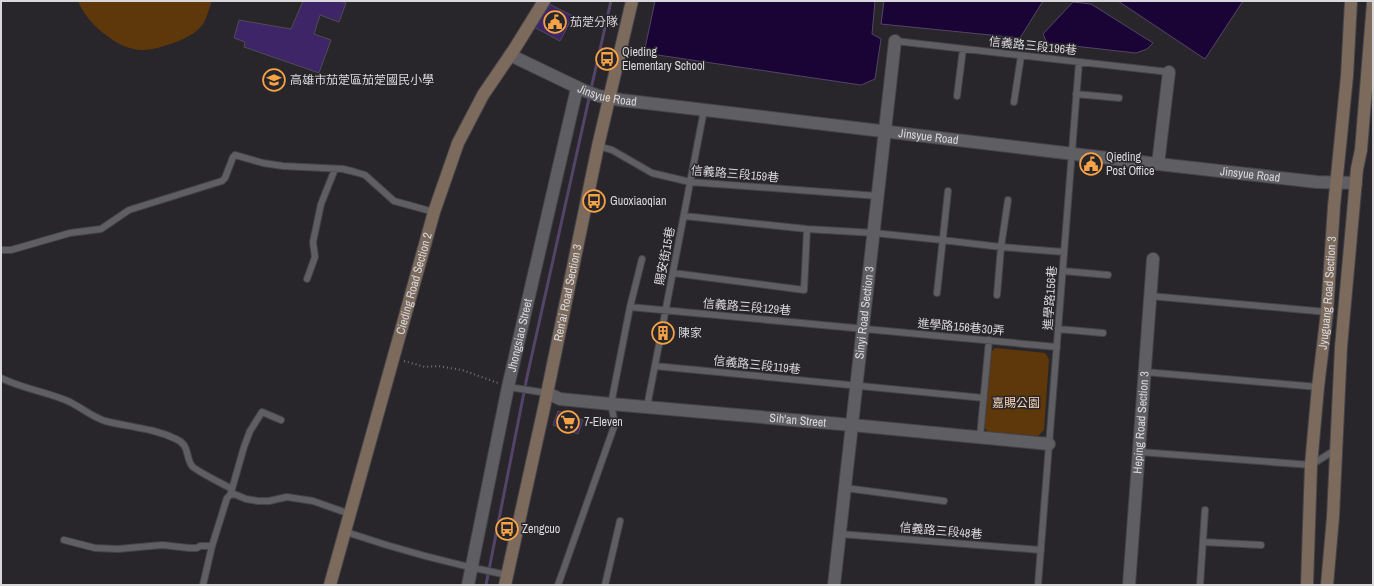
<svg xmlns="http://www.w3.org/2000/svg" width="1374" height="586" viewBox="0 0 1374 586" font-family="'Archivo Narrow','Noto Sans TC',sans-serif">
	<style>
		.green { fill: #5e380a }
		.water { fill: #1a0436; stroke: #534468 }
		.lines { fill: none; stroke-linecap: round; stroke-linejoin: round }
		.stream { stroke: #534468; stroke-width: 3 }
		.building { fill: #3e2568; stroke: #4e4d52 }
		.lane-casing { stroke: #444348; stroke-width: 8 }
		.street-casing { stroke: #444348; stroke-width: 14 }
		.secondary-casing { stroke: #444348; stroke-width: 14 }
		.path { stroke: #757478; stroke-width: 2; stroke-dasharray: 1 3; stroke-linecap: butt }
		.lane { stroke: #5f5e63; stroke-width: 6 }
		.street { stroke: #5f5e63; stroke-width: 12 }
		.secondary { stroke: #7c6a5c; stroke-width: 12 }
		.labels { text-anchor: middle; stroke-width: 3; stroke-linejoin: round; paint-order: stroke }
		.poi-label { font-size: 12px; fill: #d9d8db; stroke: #28262b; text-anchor: start }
		.street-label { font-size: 12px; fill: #d9d8db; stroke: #28262b }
		.park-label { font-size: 12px; fill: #fad8b8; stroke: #28262b }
	</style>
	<rect width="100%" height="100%" fill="#28262b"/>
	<path class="green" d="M78 1H212C209 8 207 18 203 24 197 33 183 40 173 43 164 46 153 50 143 50 119 51 86 23 78 1Z
		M995 348 1045 353 1049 359 1044 430 1038 436 988 432 984 427 990 353Z"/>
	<path class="water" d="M655 1H875L872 34 881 39 875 79 861 85 644 53Z
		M884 1H1043L1020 38 881 24Z
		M1118 1H1243L1205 59Z
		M1073 2 1091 4 1153 43 1147 49 1136 53 1047 43 1043 34Z"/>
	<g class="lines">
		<path class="stream" d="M591 89 611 1
			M486 585 527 377 590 94"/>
	</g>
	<path class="building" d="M303 1H341L346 3 339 22 320 15 314 34 331 40 319 73 244 47 245 42 234 38 239 20 291 29Z
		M549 4 573 16 560 41 532 26Z
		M558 411 583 420 578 434 553 425Z"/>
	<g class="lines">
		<g class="lane-casing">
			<path id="lane" d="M895 41 1169 72
				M1076 94 1119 98
				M957 96 963 49
				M1014 102 1021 56
				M598 146 612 150 652 173 690 182 878 196
				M684 216 807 229 874 233 942 240 1001 247 1064 252
				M1 250H11L70 233 101 229 129 210 222 181 225 178 233 157 235 155 263 163 283 166 343 169 355 172 365 175 394 201 434 212
				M1063 271 1108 275
				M673 273 804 290 807 229
				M307 279 315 257 313 242 321 204 335 169
				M937 293 948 191
				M997 295 1001 247 1008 200
				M1150 296 1327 312
				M630 307 1057 347
				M1058 329 1103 333
				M655 366 984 398
				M1145 372 1318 387
				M1 378C23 389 48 392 70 402 82 408 92 417 105 421 129 427 153 428 176 439 190 445 185 456 192 466 196 471 225 485 232 489L230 495
				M508 387 547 393
				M647 407 704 110
				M980 437 989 340
				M1140 452 1311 465 1335 450
				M845 488 944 501
				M232 489 244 447 250 431 262 412 281 420
				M346 532C399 550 451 564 507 575
				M840 534 1041 550
				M64 540 95 548 118 549 162 545 189 548H197L200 546H212L227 498 230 495 234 494 246 499 258 501H269L287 497 313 501 350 514
				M1203 542 1261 545
				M203 585 212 546
				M558 585 615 424 611 404 630 307 642 259
				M605 585 620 521
				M1038 585 1079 62
				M1200 585 1205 510"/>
		</g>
		<g class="street-casing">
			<g id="street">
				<path id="s1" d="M510 55 583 90 599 96 621 100 1158 164 1317 182 1356 183"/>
				<path d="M1158 164 1169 72"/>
				<path id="s2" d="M547 393 560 399 611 404 852 425 1049 444"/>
				<path id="s3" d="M468 585 508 387 577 88"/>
				<path id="s4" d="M834 585 895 41"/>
				<path id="s5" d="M1129 585 1153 259"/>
			</g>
		</g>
		<g class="secondary-casing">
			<g id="secondary">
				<path id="s6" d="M330 585 434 212 458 143 483 95 515 48 544 1"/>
				<path id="s7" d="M505 585 544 408 598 146 632 1"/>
				<path id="s8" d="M1307 585 1311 465 1318 387 1327 312 1334 206 1347 76 1351 1"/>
				<path d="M1327 585 1333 517 1341 347 1357 169 1361 150 1373 3"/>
			</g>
		</g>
		<path class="path" d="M404 361 425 367 438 366 462 370 498 383"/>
		<use href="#lane" class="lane"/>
		<use href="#street" class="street"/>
		<use href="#secondary" class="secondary"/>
	</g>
	<defs>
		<g id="civic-ring" transform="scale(1.15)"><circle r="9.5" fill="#28262b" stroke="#f6a247" stroke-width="1.5"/><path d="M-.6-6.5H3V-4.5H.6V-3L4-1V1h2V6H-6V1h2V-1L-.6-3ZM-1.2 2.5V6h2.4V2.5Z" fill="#f6a247"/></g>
		<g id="bus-ring" transform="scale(1.15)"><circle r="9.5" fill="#28262b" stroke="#f6a247" stroke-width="1.5"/><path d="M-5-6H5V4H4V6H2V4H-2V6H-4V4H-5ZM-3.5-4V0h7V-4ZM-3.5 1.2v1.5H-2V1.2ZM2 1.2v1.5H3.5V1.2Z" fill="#f6a247"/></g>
		<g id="school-ring" transform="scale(1.15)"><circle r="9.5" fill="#28262b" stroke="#f6a247" stroke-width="1.5"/><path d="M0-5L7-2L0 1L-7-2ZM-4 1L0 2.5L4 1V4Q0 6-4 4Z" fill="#f6a247"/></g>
		<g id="building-ring" transform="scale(1.15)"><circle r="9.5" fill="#28262b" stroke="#f6a247" stroke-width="1.5"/><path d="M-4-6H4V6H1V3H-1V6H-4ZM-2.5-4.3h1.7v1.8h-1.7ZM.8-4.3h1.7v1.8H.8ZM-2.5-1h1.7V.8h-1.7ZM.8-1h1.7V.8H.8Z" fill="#f6a247"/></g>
		<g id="supermarket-ring" transform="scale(1.15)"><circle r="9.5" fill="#28262b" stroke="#f6a247" stroke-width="1.5"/><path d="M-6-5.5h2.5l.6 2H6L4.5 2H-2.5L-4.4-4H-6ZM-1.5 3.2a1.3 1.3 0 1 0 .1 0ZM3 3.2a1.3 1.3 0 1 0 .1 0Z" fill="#f6a247"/></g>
	</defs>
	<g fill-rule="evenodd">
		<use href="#civic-ring" x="555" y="22"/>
		<use href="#bus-ring" x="607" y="59"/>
		<use href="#school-ring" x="274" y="80"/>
		<use href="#civic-ring" x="1091" y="164"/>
		<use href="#bus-ring" x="594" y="201"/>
		<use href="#building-ring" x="663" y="333"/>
		<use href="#supermarket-ring" x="568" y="422"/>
		<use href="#bus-ring" x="507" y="529"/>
	</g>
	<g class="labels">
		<g class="poi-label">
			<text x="570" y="26">茄萣分隊</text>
			<text x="622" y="56">Qieding<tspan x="622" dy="14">Elementary School</tspan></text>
			<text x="290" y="84">高雄市茄萣區茄萣國民小學</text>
			<text x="1106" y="161">Qieding<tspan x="1106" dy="14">Post Office</tspan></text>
			<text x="610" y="205">Guoxiaoqian</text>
			<text x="678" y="337">陳家</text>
			<text x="584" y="426">7-Eleven</text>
			<text x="522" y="533">Zengcuo</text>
		</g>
		<g class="street-label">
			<text transform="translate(1033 46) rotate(6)" y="4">信義路三段196巷</text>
			<text dy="4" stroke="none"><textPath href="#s1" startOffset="106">Jinsyue Road</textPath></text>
			<text dy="4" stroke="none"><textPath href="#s1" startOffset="430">Jinsyue Road</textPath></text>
			<text transform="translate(735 174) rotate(5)" y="4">信義路三段159巷</text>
			<text dy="4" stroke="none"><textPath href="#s1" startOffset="754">Jinsyue Road</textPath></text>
			<text transform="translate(665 256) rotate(-79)" y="4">賜安街15巷</text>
			<text dy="4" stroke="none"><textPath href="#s6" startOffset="313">Cieding Road Section 2</textPath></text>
			<text dy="4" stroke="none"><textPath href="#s7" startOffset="299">Ren'ai Road Section 3</textPath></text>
			<text dy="4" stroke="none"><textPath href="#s8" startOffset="293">Jyuguang Road Section 3</textPath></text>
			<text transform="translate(1050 298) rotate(-86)" y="4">進學路156巷</text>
			<text transform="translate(747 307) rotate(5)" y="4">信義路三段129巷</text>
			<text dy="4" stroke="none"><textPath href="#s4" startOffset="274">Sinyi Road Section 3</textPath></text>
			<text transform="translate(961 327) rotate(5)" y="4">進學路156巷30弄</text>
			<text dy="4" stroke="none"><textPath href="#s3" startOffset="255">Jhongsiao Street</textPath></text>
			<text transform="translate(757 365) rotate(6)" y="4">信義路三段119巷</text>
			<text dy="4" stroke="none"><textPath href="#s2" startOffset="253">Sih'an Street</textPath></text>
			<text dy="4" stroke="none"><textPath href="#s5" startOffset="163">Heping Road Section 3</textPath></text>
			<text transform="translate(941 531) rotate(5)" y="4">信義路三段48巷</text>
		</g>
		<g class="park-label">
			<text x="1016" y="407">嘉賜公園</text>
		</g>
	</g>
	<rect width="1374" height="586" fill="none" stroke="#d9d8db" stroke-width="4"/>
</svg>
